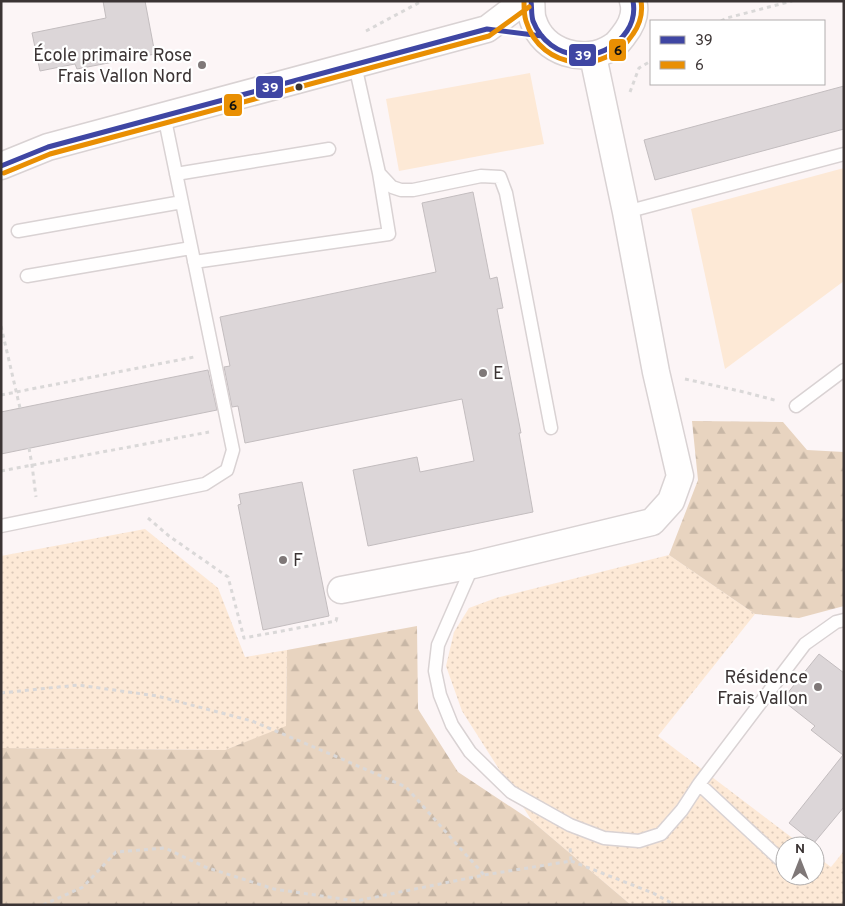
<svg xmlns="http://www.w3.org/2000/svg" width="845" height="906" viewBox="0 0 845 906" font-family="Overpass,sans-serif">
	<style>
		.grass { fill: url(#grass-dots) }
		.forest { fill: url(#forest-firs) }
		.green { fill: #fde9d6 }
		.building { fill: #dcd6d8; stroke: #c3bdbf }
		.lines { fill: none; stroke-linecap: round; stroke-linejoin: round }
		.lane-casing { stroke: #d9d2d3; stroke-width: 15 }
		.street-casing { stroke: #d9d2d3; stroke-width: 29 }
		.path { stroke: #dad8d8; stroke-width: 3; stroke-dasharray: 4 4; stroke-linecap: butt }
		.lane { stroke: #fffefe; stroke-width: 12 }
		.street { stroke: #fffefe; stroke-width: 26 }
		.bus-1-casing { stroke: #fff; stroke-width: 9 }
		.bus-2-casing { stroke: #fff; stroke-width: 9 }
		.bus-1 { stroke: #3f46a3; stroke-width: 5 }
		.bus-2 { stroke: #e98f03; stroke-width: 5 }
		.poi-dot { fill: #7f7878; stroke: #fff; stroke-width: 2 }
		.bus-dot { fill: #3b3434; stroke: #fff; stroke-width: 2 }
		.labels { text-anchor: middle; stroke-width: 4.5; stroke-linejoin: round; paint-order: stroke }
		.poi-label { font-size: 18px; fill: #3b3434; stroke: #fff; text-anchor: end }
		.line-badge { stroke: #fff; stroke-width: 2 }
		.badge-label { font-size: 14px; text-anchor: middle; font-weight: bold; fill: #fff }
		.pale-badge-label { font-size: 14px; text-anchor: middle; font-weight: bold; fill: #111 }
	</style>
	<defs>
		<pattern id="grass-dots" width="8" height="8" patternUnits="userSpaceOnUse" patternTransform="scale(1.25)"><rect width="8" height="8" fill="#fde9d6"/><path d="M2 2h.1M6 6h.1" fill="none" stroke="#dac8b8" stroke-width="1.8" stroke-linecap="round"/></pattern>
		<pattern id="forest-firs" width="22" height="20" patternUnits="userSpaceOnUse" patternTransform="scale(1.25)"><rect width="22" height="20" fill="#e8d4c0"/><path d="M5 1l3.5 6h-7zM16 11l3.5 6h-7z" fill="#c8b7a6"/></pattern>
	</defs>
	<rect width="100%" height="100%" fill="#fcf5f6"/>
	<path class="grass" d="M145 529 218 588 245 657 287 650 286 727 225 750 1 748V556Z
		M669 555 755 614 658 736 803 846H785V876H815V855L831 867 844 851V905H631L532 821 462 711 446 666 454 632 469 608 496 598Z"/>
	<path class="forest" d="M692 421 783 422 807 450 844 452V606L799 618 755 614 669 555 698 480Z
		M417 626 418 709 458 772 532 821 631 905H1V748L225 750 286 726 287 650Z"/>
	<path class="green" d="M530 73 544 144 399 171 386 99Z
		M844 168V281L725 369 691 209Z"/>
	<path class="building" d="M103 1H145L155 54 77 69 75 64 40 71 32 33 106 18Z
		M844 86V129L655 180 644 140Z
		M473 192 490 279 497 277 503 308 497 309 521 433H519L533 512 368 546 353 470 417 457 420 472 474 461 462 399 245 443 238 406 232 407 224 367 230 366 220 317 436 272 422 203Z
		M208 370 217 410 1 454V412Z
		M302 482 329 616 263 630 238 505 241 504 239 494Z
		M819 654 844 673V807L814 843 789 823 843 755 811 730 815 726 782 700Z"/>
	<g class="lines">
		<g class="lane-casing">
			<path id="lane" d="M355 65 379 173 392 187 401 190H413L481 176 500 177 506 193 551 428
				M176 174 329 149
				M626 212 844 154
				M18 231 182 202
				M194 262 389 234 379 173
				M27 276 191 248
				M796 406 844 370
				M1 526 205 484 227 470 233 450 164 115
				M473 565 438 645 435 671 440 695 452 725 470 752 511 792 570 825 604 838 639 841 661 834 682 810 699 784 805 644 836 622 844 620
				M699 784 783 862"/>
		</g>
		<g class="street-casing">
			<path id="street" d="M531 1C532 7 531 15 533 20 543 53 585 65 612 47 616 45 620 40 623 36 631 26 637 14 633 1
				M1 166 48 147 487 29 524 1
				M341 590 473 565 652 522 671 501 680 476 656 372 626 212 593 56"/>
		</g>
		<path class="path" d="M721 21 727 18 792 1
			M366 31 422 1
			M630 92 639 68 651 61
			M1 326 20 408
			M685 379 744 392 778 401
			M1 395 194 357
			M29 448 32 465 36 497
			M1 471 209 432
			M148 518 169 536 228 577 244 638 336 621 337 617
			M1 693 78 685 157 696 252 721 335 756 406 787 484 875
			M571 861 653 893 675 905
			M43 905 83 887 116 852 165 848 205 867 274 889 356 901 484 875 571 861 570 846"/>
		<use href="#lane" class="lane"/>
		<use href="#street" class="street"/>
		<g class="bus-1-casing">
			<path id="bus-1" d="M531 1C532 8 531 14 533 21 549 62 603 67 627 31 633 22 635 12 633 1
				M1 166 48 147 487 29 542 36"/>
		</g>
		<g class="bus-2-casing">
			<path id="bus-2" d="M524 2C524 8 524 15 526 21 541 71 606 76 633 34 640 24 643 13 641 1
				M4 173 50 154 489 36 529 7"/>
		</g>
		<use href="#bus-1" class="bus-1"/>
		<use href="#bus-2" class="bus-2"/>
	</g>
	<g class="poi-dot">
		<circle cx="202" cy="65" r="5"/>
		<circle cx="483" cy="373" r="5"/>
		<circle cx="283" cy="560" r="5"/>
		<circle cx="818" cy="687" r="5"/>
	</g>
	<circle class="bus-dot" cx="299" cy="87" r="4.5"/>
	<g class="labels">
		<g class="poi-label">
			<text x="192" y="61">École primaire Rose<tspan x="192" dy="21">Frais Vallon Nord</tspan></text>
			<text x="493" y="379" text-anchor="start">E</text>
			<text x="293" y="566" text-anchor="start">F</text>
			<text x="808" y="683">Résidence<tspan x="808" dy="21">Frais Vallon</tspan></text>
		</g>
	</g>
	<g class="line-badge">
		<rect x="608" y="38" width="19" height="24" rx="5" fill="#e98f03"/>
		<rect x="568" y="43" width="29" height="24" rx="5" fill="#3f46a3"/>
		<rect x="255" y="75" width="29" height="24" rx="5" fill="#3f46a3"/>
		<rect x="223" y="93" width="20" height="24" rx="5" fill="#e98f03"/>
	</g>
	<g class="badge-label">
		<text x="583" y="60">39</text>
		<text x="270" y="92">39</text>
	</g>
	<g class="pale-badge-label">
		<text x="618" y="55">6</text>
		<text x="233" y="110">6</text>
	</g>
	<rect width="845" height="906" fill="none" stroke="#3b3434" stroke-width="5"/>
	<rect x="650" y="20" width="175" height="65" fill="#ffffff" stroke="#b1aeae"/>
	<rect x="660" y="36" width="25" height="8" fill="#3f46a3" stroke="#b1aeae"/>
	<text x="695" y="45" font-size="15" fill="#3b3434">39</text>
	<rect x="660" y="61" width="25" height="8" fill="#e98f03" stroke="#b1aeae"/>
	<text x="695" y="70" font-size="15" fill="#3b3434">6</text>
	<g transform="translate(800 861)"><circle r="24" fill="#ffffff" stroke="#b1aeae"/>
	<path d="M0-4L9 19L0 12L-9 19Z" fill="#7f7878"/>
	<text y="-8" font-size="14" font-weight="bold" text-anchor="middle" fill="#3b3434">N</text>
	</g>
</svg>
